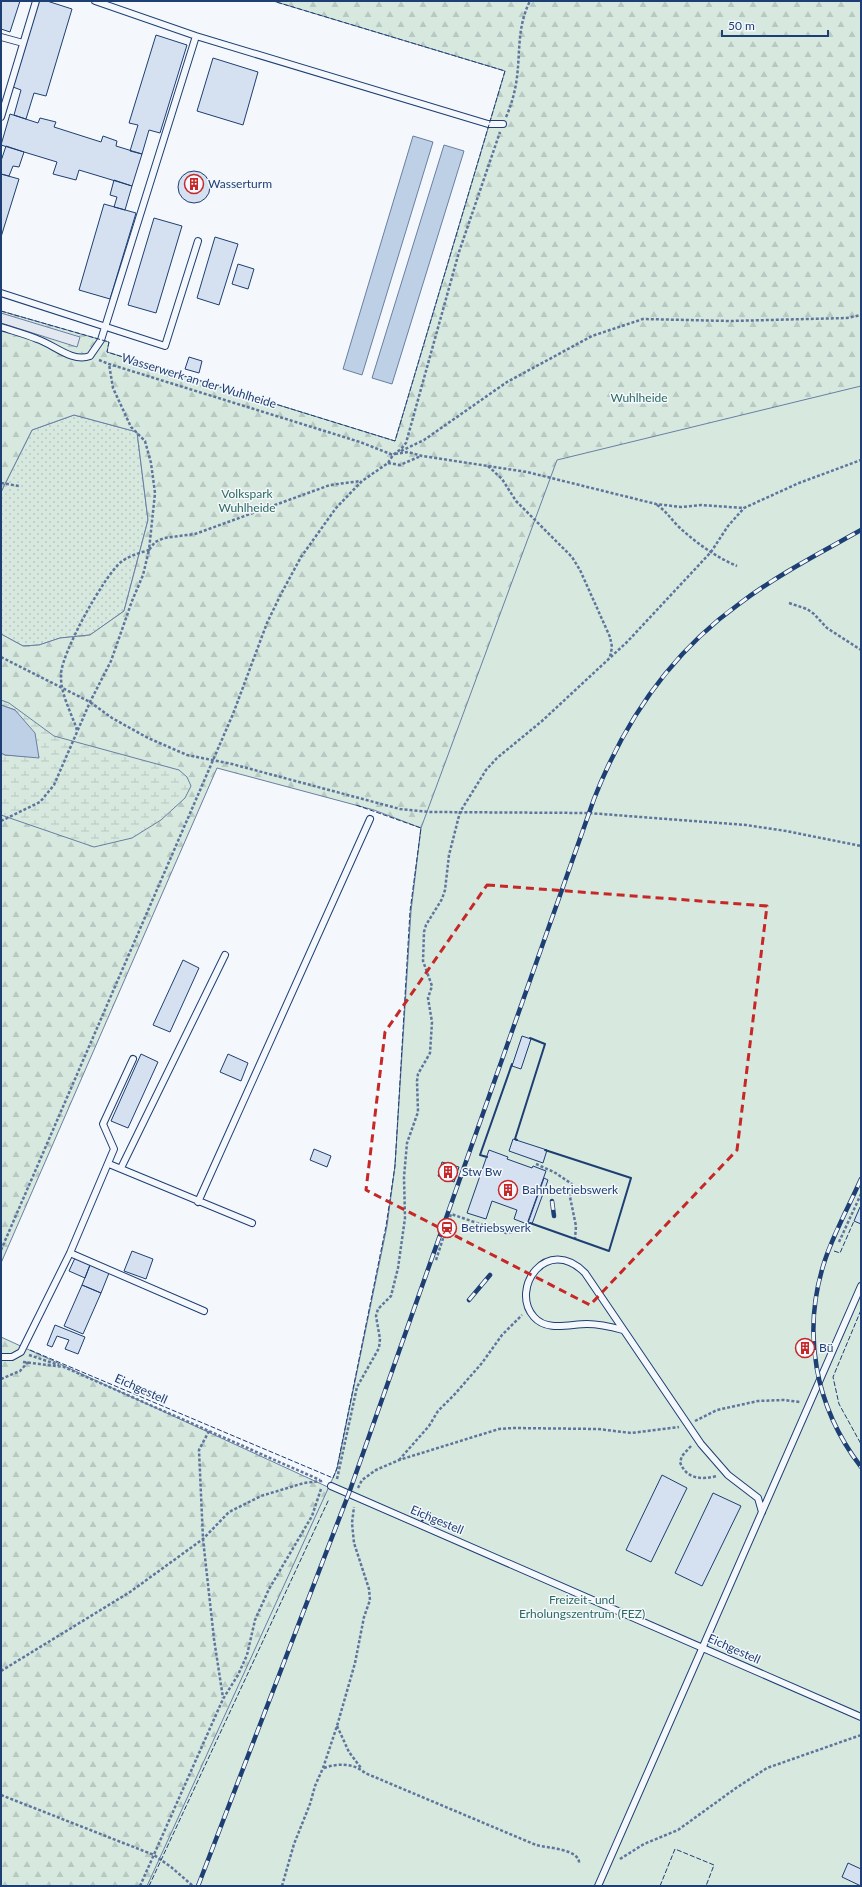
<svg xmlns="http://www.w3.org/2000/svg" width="862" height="1887" viewBox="0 0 862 1887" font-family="Lato,sans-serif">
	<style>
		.grass { fill: url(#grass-dots); stroke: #687fa3 }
		.forest { fill: url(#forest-firs); stroke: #687fa3 }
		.wetland { fill: url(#wetland-marsh); stroke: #687fa3 }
		.park { fill: #d7e8df; stroke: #687fa3 }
		.parking { fill: #e3e8f0; stroke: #687fa3 }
		.water { fill: #bed0e5; stroke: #687fa3 }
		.building { fill: #d5e0f0; stroke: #1d3f73 }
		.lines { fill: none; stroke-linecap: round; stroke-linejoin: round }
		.lane-casing { stroke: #1d3f73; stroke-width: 8 }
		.path { stroke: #5e769c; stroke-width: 2.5; stroke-dasharray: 3 2; stroke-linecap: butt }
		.lane { stroke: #f4f7fb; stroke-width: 6 }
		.rail-casing { stroke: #1d3f73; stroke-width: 4.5 }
		.rail { stroke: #f4f7fb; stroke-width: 3; stroke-dasharray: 9; stroke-linecap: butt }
		.fence { stroke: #1d3f73; stroke-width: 1; stroke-dasharray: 5 2; stroke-linecap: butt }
		.wall { stroke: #1d3f73; stroke-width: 2 }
		.marked { fill: none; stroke: #c62828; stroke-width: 3; stroke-dasharray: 8 5; stroke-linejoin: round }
		.labels { text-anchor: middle; stroke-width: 3; stroke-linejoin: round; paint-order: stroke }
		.poi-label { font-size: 12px; fill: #1d3f73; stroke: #f4f7fb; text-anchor: start }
		.street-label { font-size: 12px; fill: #1d3f73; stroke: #f4f7fb }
		.park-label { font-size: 12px; fill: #2c6c60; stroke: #f4f7fb }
	</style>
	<defs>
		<pattern id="grass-dots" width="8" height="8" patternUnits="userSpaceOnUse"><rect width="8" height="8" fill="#d7e8df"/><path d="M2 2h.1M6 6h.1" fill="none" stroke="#b8c8c3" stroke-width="1.8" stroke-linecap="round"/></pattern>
		<pattern id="forest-firs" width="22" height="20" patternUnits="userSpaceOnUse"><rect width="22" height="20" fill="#d7e8df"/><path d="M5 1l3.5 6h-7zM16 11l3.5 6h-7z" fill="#b8c8c3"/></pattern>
		<pattern id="wetland-marsh" width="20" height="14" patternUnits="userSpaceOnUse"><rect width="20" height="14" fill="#d7e8df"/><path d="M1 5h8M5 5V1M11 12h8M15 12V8" fill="none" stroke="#b8c8c3"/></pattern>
	</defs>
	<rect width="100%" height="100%" fill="#f4f7fb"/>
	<path class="grass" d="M74 415 137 432 148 520 124 611 90 635 60 638 39 645 23 646 1 634V492L32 430Z"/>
	<path class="forest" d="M273 1H861V526L454 1186 194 1886H1V1337L330 1488 337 1469 387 1226 395 1166 411 911 421 828 374 810 217 768 1 1263V753L5 755 39 757 15 710 1 705V634L23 646 39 645 60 638 90 635 124 611 148 520 137 432 74 415 32 430 1 492V311L109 342 107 352 395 441 505 71Z"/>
	<path class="wetland" d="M1 700 9 703 54 736 179 770 187 777 191 786 185 798 161 820 132 838 94 847 1 815V753L5 755 39 757 15 710 1 705Z"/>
	<path class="park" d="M861 386V1886H147L337 1469 387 1226 395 1166 411 911 421 828 557 460Z"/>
	<path class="parking" d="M1 313 80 337 77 347 1 323Z"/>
	<path class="water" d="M413 136 433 142 362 375 343 369Z
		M444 145 464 151 392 384 372 378Z
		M1 705 15 710 35 733 39 758 5 755 1 753Z"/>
	<path class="building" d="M1 1H20L10 32 1 29Z
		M39 1H47L72 9 46 96 34 93 26 119 14 115 21 90 13 87Z
		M156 35 187 45 160 133 149 130 142 154 130 151 138 125 129 123Z
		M213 58 258 72 243 125 197 111Z
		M10 114 38 123 40 118 56 122 54 127 101 142 103 136 117 141 116 146 142 154 132 186 79 170 76 180 53 174 57 162 1 145Z
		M6 146 24 152 19 167 13 166 9 176 1 174V161Z
		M178 187a16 16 0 1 1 32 0a16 16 0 1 1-32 0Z
		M1 174 19 179 1 237Z
		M114 180 132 186 125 210 114 207 117 197 110 195Z
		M104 204 136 213 110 299 79 290Z
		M154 218 182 226 156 313 128 305Z
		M215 237 238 244 219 305 197 298Z
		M238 264 254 269 248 289 232 284Z
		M189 357 202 361 199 373 185 369Z
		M183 960 199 968 170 1032 153 1025Z
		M522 1036 531 1039 521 1069 512 1066Z
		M141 1054 158 1062 128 1128 111 1121Z
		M228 1054 248 1063 241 1081 220 1072Z
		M513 1139 547 1150 543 1163 509 1151Z
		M314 1149 331 1156 327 1167 310 1160Z
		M489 1150 508 1157 507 1159 532 1168 533 1166 546 1171 527 1224 514 1219 517 1210 492 1201 486 1219 467 1213Z
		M442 1162 459 1167 454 1182 438 1176Z
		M544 1178 548 1180 532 1224 528 1223Z
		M860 1207H861V1224L854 1221Z
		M132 1251 153 1259 146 1279 124 1271Z
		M75 1258 90 1265 85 1278 69 1271Z
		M90 1265 109 1273 101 1293 82 1285Z
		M82 1285 101 1293 83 1334 64 1326Z
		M55 1325 85 1337 78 1354 65 1349 69 1340 57 1336 52 1347 47 1345Z
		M662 1475 687 1488 651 1562 626 1550Z
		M713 1493 741 1506 702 1586 675 1573Z
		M848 1863 861 1869V1886L842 1877Z"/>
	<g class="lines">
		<g class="lane-casing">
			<path id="lane" d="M95 1 196 36 488 124H503
				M1 37 23 43
				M1 117 36 1
				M1 293 165 346 198 241
				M1 327C13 331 25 334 37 339 53 344 72 363 90 356L101 340 196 36
				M109 1164 252 1223
				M121 1168 225 955
				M198 1202 370 819
				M70 1253 204 1311
				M623 1330C612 1327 599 1324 587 1324 570 1324 547 1332 534 1317 509 1289 547 1234 585 1273L701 1444 728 1475 758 1498 762 1512
				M1 1357H12L21 1352 70 1253 114 1149 103 1124 133 1059
				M331 1486 861 1717
				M598 1886 861 1286"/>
		</g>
		<path class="path" d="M506 117C511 106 514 95 516 84 521 54 516 29 530 1
			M99 360 109 364 360 442 393 455
			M401 451 424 440 507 382 592 336 643 319 730 321 847 318 861 315
			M395 454 408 452 422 456 527 472 656 504 681 507 701 505 744 508
			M388 463 400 465 421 456
			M488 466 502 479 516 501 572 557 580 570 610 637 612 647 610 657
			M1 483 19 486
			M657 505C666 511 671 519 679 527 696 543 716 557 737 566
			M789 603 807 609 814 614 827 628 861 650
			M1 657 90 702 112 718 148 738 187 755 232 764 400 809 430 812 588 813 746 825 786 831 861 846
			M77 730C71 712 60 693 61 674 62 652 104 576 121 562 129 556 139 553 149 550L155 493 151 463 145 441 131 427 113 388 109 364
			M1 821 40 802 54 785 90 702 111 661 132 601 143 575 149 550 155 542 164 538 195 534 330 485 361 481
			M536 1164 554 1172 572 1184 570 1197 576 1226 575 1239
			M839 1242 861 1194
			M1 1250 233 714 267 623 281 594 301 557 336 508 362 481 388 463 393 455 401 449 406 443 459 252 500 132
			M436 1260 451 1214 506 1233 514 1232
			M29 1355 59 1365
			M23 1362 64 1367 320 1480
			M1 1379 20 1371 28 1362
			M695 1421 717 1410 758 1401 784 1400 800 1402
			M209 1431 199 1450 203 1539 214 1639 223 1698
			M691 1446 682 1456 680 1462C686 1479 701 1480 717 1476
			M399 1460 429 1426 438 1411 454 1395 482 1363 502 1335 522 1315
			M337 1479 357 1387 379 1348 380 1339 376 1316 378 1309 391 1296 398 1268 405 1218 404 1177 407 1143 418 1112 417 1081 418 1074 430 1053 432 1022 428 998 432 986 423 961 424 932 426 925 442 899 445 890 449 855 460 812 486 770 497 758 542 721 627 642 711 552 728 526 744 508 799 483 861 460
			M358 1488 362 1480 376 1470 399 1460 499 1429 513 1428 598 1429 631 1433 679 1427
			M1 1671 130 1592 203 1539 229 1512 261 1496 304 1483 321 1481V1484
			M337 1726 349 1752 361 1768
			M324 1768C338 1763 354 1763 365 1773L536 1845C547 1848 581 1849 579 1864
			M1 1795 154 1855 171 1867 193 1886
			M620 1859 644 1844 678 1830 736 1788 767 1768 861 1735
			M140 1886 223 1699 238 1675 247 1655 255 1620 269 1589 312 1516 321 1489
			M282 1886 294 1844 310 1804 315 1786 323 1768 337 1726 355 1663 364 1617 370 1600 369 1589 354 1543 352 1523 354 1507"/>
		<use href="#lane" class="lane"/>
		<g class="rail-casing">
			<path id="rail" d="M861 1179C849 1206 834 1233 825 1260 801 1332 815 1407 861 1467
				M552 1201 554 1216
				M469 1300 490 1275
				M198 1886 349 1493 594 799C624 722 671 653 739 604 777 575 820 553 861 530"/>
		</g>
		<use href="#rail" class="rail"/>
		<path class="fence" d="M1 311 109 342 107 352 395 441 505 71 273 1
			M834 1251 840 1253 854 1221
			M861 1310 833 1377 839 1404 861 1444
			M30 1350 333 1478 337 1468 386 1226 395 1166 410 911 421 828 356 805
			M149 1886 329 1499
			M660 1886 675 1849 714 1865 706 1886"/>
		<path class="wall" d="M517 1140 515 1139 545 1044 530 1038
			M487 1157 480 1155 512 1064
			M530 1223 609 1251 631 1178 545 1150
			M422 1521 430 1513"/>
	</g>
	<path class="marked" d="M487 885 767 906 737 1150 590 1305 366 1190 385 1032Z"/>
	<defs>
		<g id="building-ring" transform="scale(1)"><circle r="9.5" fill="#f4f7fb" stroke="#c62828" stroke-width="1.5"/><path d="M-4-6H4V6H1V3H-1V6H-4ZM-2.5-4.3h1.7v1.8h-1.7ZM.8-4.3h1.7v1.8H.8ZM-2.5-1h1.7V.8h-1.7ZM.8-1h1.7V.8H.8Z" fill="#c62828"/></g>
		<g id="station-ring" transform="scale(1)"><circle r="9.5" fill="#f4f7fb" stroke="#c62828" stroke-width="1.5"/><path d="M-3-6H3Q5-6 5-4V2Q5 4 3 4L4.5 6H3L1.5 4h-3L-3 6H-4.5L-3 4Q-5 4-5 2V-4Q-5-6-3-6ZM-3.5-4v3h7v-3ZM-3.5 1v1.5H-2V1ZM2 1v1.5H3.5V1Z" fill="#c62828"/></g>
	</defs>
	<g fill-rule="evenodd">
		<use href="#building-ring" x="194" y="184"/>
		<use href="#building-ring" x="448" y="1172"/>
		<use href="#building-ring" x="508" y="1190"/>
		<use href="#station-ring" x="447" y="1228"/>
		<use href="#building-ring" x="805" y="1348"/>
	</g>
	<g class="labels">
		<g class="poi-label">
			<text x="208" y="188">Wasserturm</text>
			<text x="462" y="1176">Stw Bw</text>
			<text x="522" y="1194">Bahnbetriebswerk</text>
			<text x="461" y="1232">Betriebswerk</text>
			<text x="819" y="1352">Bü</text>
		</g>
		<g class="street-label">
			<text transform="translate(199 381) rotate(17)" y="4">Wasserwerk an der Wuhlheide</text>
			<text transform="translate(141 1389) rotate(24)" y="4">Eichgestell</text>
			<text transform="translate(437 1520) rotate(23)" y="4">Eichgestell</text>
			<text transform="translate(734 1649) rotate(24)" y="4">Eichgestell</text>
		</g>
		<g class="park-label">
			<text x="639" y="402">Wuhlheide</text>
			<text x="247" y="498">Volkspark<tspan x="247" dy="14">Wuhlheide</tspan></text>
			<text x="582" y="1604">Freizeit- und<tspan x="582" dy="14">Erholungszentrum (FEZ)</tspan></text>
		</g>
	</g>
	<rect width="862" height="1887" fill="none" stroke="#1d3f73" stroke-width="4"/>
	<path d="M722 30v6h106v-6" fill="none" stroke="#1d3f73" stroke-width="2"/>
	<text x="728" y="30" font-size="12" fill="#1d3f73" stroke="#f4f7fb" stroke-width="3" paint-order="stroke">50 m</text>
</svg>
